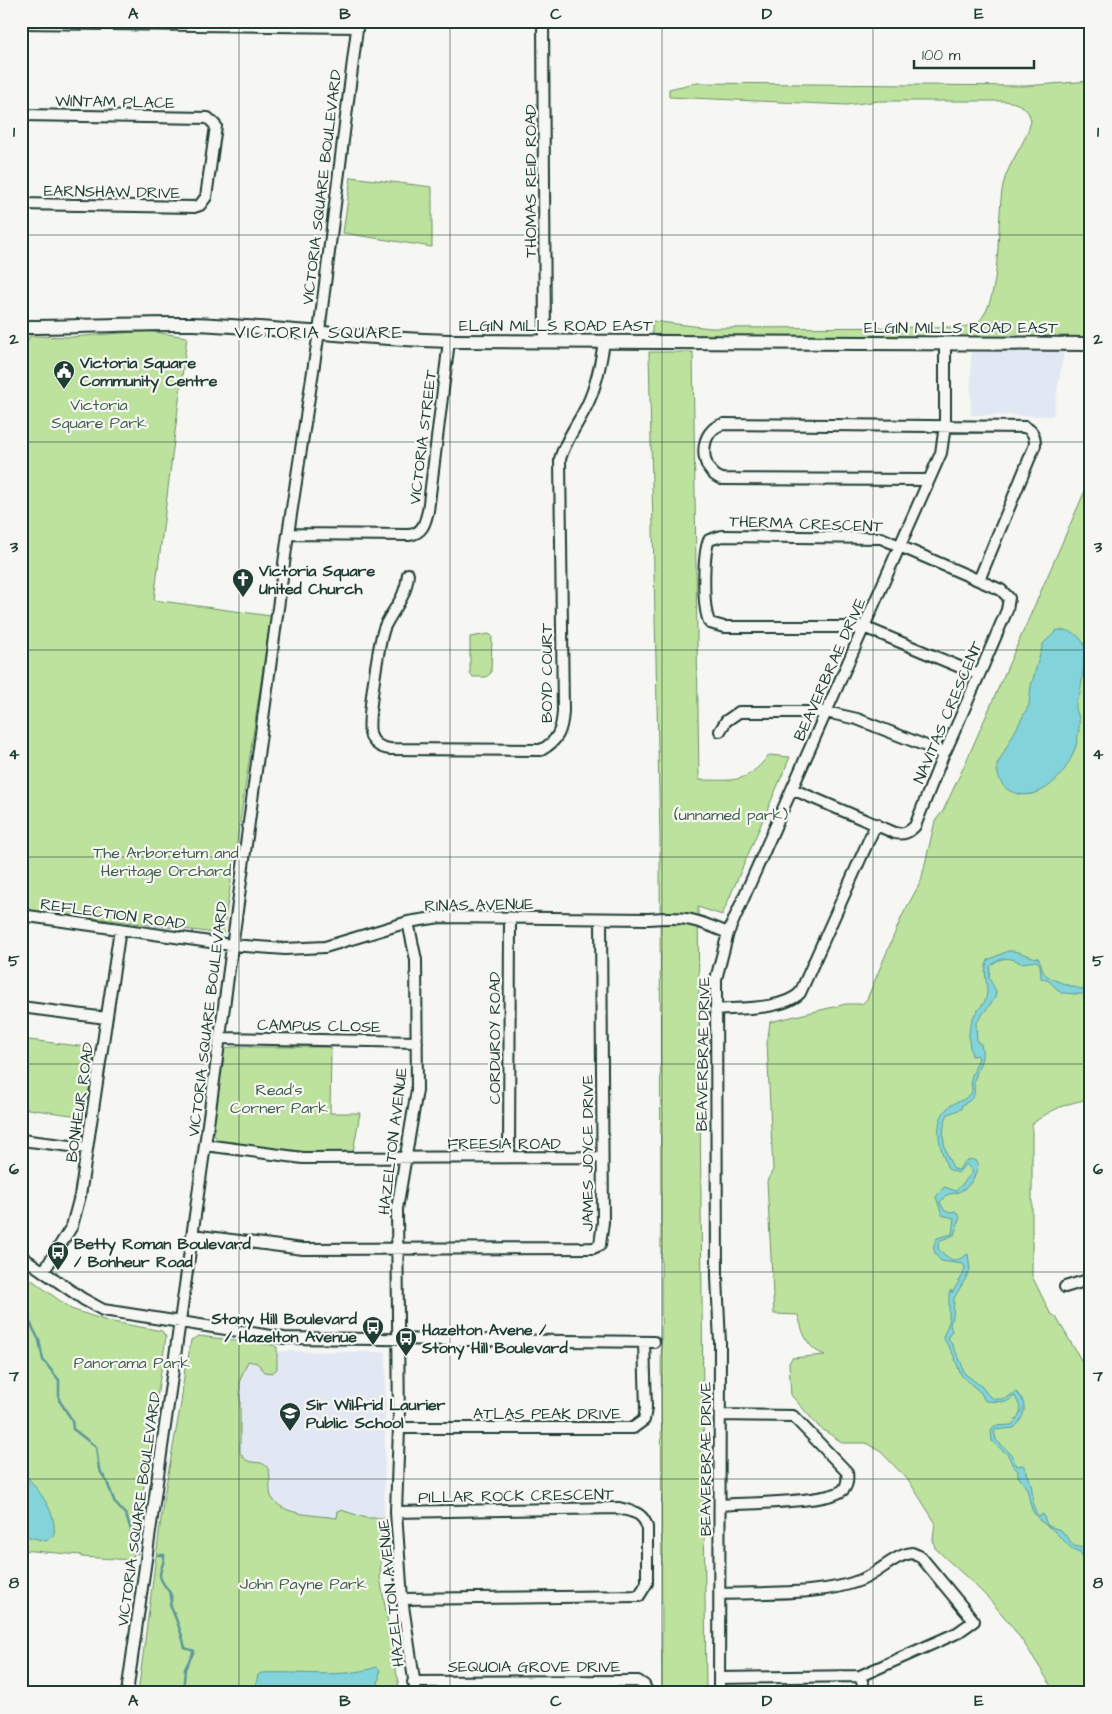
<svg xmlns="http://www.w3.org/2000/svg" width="1112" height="1714" viewBox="0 0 1112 1714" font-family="'Architects Daughter',sans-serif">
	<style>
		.built { fill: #e2e8f3 }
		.green { fill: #bce29d; stroke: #6e9068 }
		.water { fill: #83d4da; stroke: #5b9898 }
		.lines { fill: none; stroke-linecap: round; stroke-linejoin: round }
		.stream { stroke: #5b9898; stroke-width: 2.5 }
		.minor-casing { stroke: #1f3d34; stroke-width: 14 }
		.major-casing { stroke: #1f3d34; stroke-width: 16 }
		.minor { stroke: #f6f6f2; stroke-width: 10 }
		.major { stroke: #f6f6f2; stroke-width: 12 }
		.grid { fill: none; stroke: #1f3d34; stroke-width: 1; stroke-opacity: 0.55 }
		.labels { text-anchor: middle; stroke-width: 4.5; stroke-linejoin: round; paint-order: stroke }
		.street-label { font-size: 16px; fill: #1f3d34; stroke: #f6f6f2 }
		.poi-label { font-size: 16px; font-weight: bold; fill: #1f3d34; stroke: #f6f6f2; text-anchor: start }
		.park-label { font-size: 16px; fill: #3e5e49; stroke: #f6f6f2 }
		.neighbourhood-label { font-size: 18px; letter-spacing: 1px; fill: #1f3d34; stroke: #f6f6f2 }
		.neatline { fill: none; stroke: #1f3d34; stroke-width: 2 }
		.grid-label { font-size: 16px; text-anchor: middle; font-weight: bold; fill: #1f3d34 }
	</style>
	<rect width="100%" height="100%" fill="#f6f6f2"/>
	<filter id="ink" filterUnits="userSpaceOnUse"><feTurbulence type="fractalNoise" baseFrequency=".02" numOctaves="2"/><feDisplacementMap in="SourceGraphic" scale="10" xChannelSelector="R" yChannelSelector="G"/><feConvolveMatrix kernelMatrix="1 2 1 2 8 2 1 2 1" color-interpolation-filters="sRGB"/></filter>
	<g filter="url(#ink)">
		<path class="built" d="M971 352H1064L1053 416 971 415Z
			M267 1351 386 1352 384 1527 187 1500 203 1364Z"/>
		<path class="green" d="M1091 81V338L652 336V321L710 328 964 327C968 325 975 324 978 322 1003 301 996 218 1003 185 1008 162 1026 144 1031 121 1029 107 1017 102 1004 101H879L847 105 669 97V89L695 83 1025 86Z
			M351 177 432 187V247L343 233Z
			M147 331 187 337 154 600 271 616 223 934 21 909V343L29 339V336L71 337Z
			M649 352H693L699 780C734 780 745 785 769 755L790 757 722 915 698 907 706 1693H662L660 836Z
			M1091 477V1099C1068 1102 1050 1110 1032 1124V1276L1050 1313 1056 1317 1091 1377V1693H1055C1034 1656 1008 1617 978 1588 964 1574 949 1562 935 1548L933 1539 935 1522 909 1481 881 1452 866 1443H843L819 1427 791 1395 789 1363 792 1358 825 1355C806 1348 803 1333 798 1315L774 1314 767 1181 773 1170 767 1043 770 1022 846 1004H862L867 999 902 916 921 881 935 821 943 811 965 764Z
			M489 634 492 636 491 673 486 677H473L470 673V637Z
			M21 1039 94 1048 86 1117 21 1108Z
			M231 1047H331L330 1113H360L353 1152 300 1153 218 1141 213 1133 222 1054 225 1049Z
			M21 1272 71 1309 107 1321 162 1331 166 1337 133 1560 81 1557V1555L21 1550Z
			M199 1336 273 1345 277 1347V1369L272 1373 265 1372 257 1363 248 1361 240 1380V1453L246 1460C251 1463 256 1462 261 1463 276 1468 266 1488 272 1498 283 1516 318 1515 337 1518L338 1511 341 1510 366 1518H384L380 1577 400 1693H138L164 1496 181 1403 186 1359H188L191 1340Z"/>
		<path class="water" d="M1057 630C1071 630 1081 634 1085 648 1086 651 1081 688 1080 693 1079 697 1076 700 1076 704 1075 708 1078 714 1079 719 1080 730 1077 746 1072 756 1061 780 1037 804 1010 791 1000 786 997 775 997 765L1029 705 1031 686 1043 644Z
			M1008 951C1018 950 1028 957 1038 958 1042 963 1041 968 1044 973 1049 980 1078 989 1087 990L1091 988V992C1082 996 1071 993 1061 993L1049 981 1041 978 1040 965 1037 961 1020 963C1011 956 998 957 990 967L989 978 996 991 995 998 976 1023 977 1042 981 1044C985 1058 979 1065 975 1078 971 1090 982 1095 962 1105L961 1109 948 1114C939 1132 944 1152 954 1169L959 1170C963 1162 967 1157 976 1161L978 1165C974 1183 965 1193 948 1194L940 1202 944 1210 949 1213 955 1211 960 1217 954 1235 939 1241 938 1249C952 1261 953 1264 968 1254L970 1271 954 1298 953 1316 950 1325 952 1331 948 1337 961 1362 964 1373 982 1387 988 1395 994 1399H1005L1016 1392C1029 1403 1025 1417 1014 1428L994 1430 996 1440 1011 1454 1017 1466 1023 1465C1026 1471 1030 1478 1031 1484 1034 1495 1030 1507 1039 1516L1043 1514 1047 1525 1062 1531 1074 1546 1084 1548 1091 1564 1088 1565 1082 1562 1084 1559 1080 1552 1072 1549 1053 1530 1040 1521 1032 1510 1027 1489 1018 1476V1471L1013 1466 1008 1455 992 1441 991 1430 994 1426 1012 1425C1023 1410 1022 1412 1015 1396L1006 1402 985 1401 981 1393 961 1375 954 1356 943 1337 949 1322V1293L951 1290 952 1293 963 1275 965 1267 963 1264 941 1261C934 1253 931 1249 937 1238L952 1234 954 1218 942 1215 936 1197 944 1187 956 1191 973 1172 966 1164 958 1173 948 1169C941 1150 930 1122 950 1106 958 1100 964 1102 972 1092L971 1078 979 1058 977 1055 972 1056C968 1042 967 1027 975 1014 979 1008 984 1005 986 998 990 982 981 977 988 960Z
			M21 1469C36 1489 57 1508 54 1535L46 1541 21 1535Z
			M377 1667 380 1670 377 1693H254L258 1675 261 1673C300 1671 340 1679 377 1667Z"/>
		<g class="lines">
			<path class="stream" d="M21 1305 39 1340 43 1360 59 1380V1400L72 1420 73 1429 96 1447 99 1469 107 1482 115 1503 126 1515 131 1530 132 1548 137 1553
				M158 1555H164C165 1563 160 1568 160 1575 161 1587 176 1592 170 1604 176 1619 182 1632 185 1648L194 1651 185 1669 183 1693"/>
			<g class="minor-casing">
				<path id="minor" d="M543 21 545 341
					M21 23 357 27
					M21 115 208 118 216 126 206 197 200 205 194 207 21 204
					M929 480 722 479C698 471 698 429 724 424L1025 427C1033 431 1035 436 1035 445L979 580
					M288 534 409 535C423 533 425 523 428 511L449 341
					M408 574C406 598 395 606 385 626 379 639 367 720 370 733 372 743 381 748 390 749L541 750C558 741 562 730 563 711L560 459C566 438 579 423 588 403 597 384 601 362 604 342
					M720 731 726 721 739 712H826L857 719 944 753
					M792 789 895 833C904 835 909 832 915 826L944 753 946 750 979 675 983 666 1007 610 1009 598 1001 590 881 538 722 536 709 540C703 554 702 610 710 623L724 627H864L979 675
					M21 915 231 945 285 949 325 947 408 922 440 917 649 919C686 916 694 919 728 933
					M408 922 416 960 417 1090 397 1209 399 1428 396 1512 402 1599 416 1693
					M21 1007 106 1018
					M715 1010C738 1008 783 1010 800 993L876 824
					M219 1038 417 1042
					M21 1140 87 1148
					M205 1145 303 1158 602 1157
					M509 1157 510 918
					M192 1235 303 1249 593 1248 600 1245 603 1222 601 919
					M21 1256 83 1299 103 1310 284 1338 654 1342
					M44 1271 72 1226 80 1196 120 929
					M1065 1287 1091 1279
					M399 1428H633L644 1420 646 1408 644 1342
					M720 1505C743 1503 828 1503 843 1490 848 1485 848 1479 847 1472L793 1416 720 1415
					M396 1512 619 1508C633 1512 643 1512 647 1527V1583L639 1596 402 1599
					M860 1676 866 1693
					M719 1678 860 1676 957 1633 974 1621 921 1557 912 1553C894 1555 879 1573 861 1580 821 1596 763 1592 720 1594
					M413 1682 638 1681 644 1685 648 1693
					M127 1693 210 1110 288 534 319 332 358 21
					M719 1693 720 1343 717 1277 716 979 728 933 941 453 945 426V343"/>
			</g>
			<g class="major-casing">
				<path id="major" d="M21 327C78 327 135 323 192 324 278 327 363 339 449 341L1091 344"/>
			</g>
			<use href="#minor" class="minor"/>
			<use href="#major" class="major"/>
		</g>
	</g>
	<path class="grid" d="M239 21V1693M450 21V1693M662 21V1693M873 21V1693M21 235H1091M21 442H1091M21 650H1091M21 857H1091M21 1064H1091M21 1272H1091M21 1479H1091"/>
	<defs>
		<g id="civic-pin" transform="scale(1.125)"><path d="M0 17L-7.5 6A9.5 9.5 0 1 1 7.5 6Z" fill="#1f3d34" stroke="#f6f6f2"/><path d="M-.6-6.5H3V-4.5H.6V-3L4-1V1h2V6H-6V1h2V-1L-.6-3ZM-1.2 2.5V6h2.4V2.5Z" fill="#fff"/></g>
		<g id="church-pin" transform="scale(1.125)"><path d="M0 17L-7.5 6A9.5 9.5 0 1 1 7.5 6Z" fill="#1f3d34" stroke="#f6f6f2"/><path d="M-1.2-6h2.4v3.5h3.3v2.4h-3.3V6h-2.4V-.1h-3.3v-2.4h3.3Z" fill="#fff"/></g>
		<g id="bus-pin" transform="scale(1.125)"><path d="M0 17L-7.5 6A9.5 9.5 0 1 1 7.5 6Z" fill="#1f3d34" stroke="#f6f6f2"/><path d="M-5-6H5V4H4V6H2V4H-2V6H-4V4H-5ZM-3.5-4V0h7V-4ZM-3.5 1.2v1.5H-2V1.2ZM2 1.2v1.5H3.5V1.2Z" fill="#fff"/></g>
		<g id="school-pin" transform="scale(1.125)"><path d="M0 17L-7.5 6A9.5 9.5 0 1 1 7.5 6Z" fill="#1f3d34" stroke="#f6f6f2"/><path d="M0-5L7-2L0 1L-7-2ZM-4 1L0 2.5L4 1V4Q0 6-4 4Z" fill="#fff"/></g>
	</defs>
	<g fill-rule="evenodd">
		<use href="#civic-pin" x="64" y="371"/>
		<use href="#church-pin" x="243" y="579"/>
		<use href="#bus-pin" x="58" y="1252"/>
		<use href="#bus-pin" x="373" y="1327"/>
		<use href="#bus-pin" x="406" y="1338"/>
		<use href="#school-pin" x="290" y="1413"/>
	</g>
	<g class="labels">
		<g class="street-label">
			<text transform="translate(115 101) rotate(1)" y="6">WINTAM PLACE</text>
			<text transform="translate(530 181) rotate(-90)" y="6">THOMAS REID ROAD</text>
			<text transform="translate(321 187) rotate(-83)" y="6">VICTORIA SQUARE BOULEVARD</text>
			<text transform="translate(112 191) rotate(1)" y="6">EARNSHAW DRIVE</text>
			<text x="556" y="331">ELGIN MILLS ROAD EAST</text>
			<text x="961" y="333">ELGIN MILLS ROAD EAST</text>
			<text transform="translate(422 437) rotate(-83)" y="6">VICTORIA STREET</text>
			<text transform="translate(806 523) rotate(2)" y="6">THERMA CRESCENT</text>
			<text transform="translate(829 669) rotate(-66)" y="6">BEAVERBRAE DRIVE</text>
			<text transform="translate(546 673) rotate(-90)" y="6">BOYD COURT</text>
			<text transform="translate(947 712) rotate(-67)" y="6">NAVITAS CRESCENT</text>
			<text transform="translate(479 904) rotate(-1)" y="6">RINAS AVENUE</text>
			<text transform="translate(113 913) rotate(8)" y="6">REFLECTION ROAD</text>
			<text transform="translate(207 1019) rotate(-83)" y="6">VICTORIA SQUARE BOULEVARD</text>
			<text transform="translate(319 1025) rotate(1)" y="6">CAMPUS CLOSE</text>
			<text transform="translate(494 1038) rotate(-90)" y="6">CORDUROY ROAD</text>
			<text transform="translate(702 1054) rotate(-89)" y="6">BEAVERBRAE DRIVE</text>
			<text transform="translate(79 1102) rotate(-82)" y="6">BONHEUR ROAD</text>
			<text transform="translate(392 1141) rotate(-83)" y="6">HAZELTON AVENUE</text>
			<text x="504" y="1149">FREESIA ROAD</text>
			<text transform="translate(587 1153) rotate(-90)" y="6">JAMES JOYCE DRIVE</text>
			<text x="547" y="1419">ATLAS PEAK DRIVE</text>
			<text transform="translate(705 1459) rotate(-90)" y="6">BEAVERBRAE DRIVE</text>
			<text transform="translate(516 1495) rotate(-1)" y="6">PILLAR ROCK CRESCENT</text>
			<text transform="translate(138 1509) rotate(-82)" y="6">VICTORIA SQUARE BOULEVARD</text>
			<text transform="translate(390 1593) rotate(-96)" y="6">HAZELTON AVENUE</text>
			<text x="534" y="1672">SEQUOIA GROVE DRIVE</text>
		</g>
		<g class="poi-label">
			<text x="80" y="368">Victoria Square<tspan x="80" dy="18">Community Centre</tspan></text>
			<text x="259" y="576">Victoria Square<tspan x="259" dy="18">United Church</tspan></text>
			<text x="74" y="1249">Betty Roman Boulevard<tspan x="74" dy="18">/ Bonheur Road</tspan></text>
			<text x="357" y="1324" text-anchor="end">Stony Hill Boulevard<tspan x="357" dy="18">/ Hazelton Avenue</tspan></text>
			<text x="422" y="1335">Hazelton Avene /<tspan x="422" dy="18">Stony Hill Boulevard</tspan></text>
			<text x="306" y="1410">Sir Wilfrid Laurier<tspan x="306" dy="18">Public School</tspan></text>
		</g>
		<g class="park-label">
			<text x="99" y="410">Victoria<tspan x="99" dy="18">Square Park</tspan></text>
			<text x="731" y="820">(unnamed park)</text>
			<text x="166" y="858">The Arboretum and<tspan x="166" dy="18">Heritage Orchard</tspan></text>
			<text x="279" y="1095">Read's<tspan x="279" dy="18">Corner Park</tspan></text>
			<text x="132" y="1368">Panorama Park</text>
			<text x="303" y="1589">John Payne Park</text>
		</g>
		<g class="neighbourhood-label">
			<text x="319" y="338">VICTORIA SQUARE</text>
		</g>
	</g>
	<rect width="1112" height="1714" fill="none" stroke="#f6f6f2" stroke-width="55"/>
	<path d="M914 60v8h120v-8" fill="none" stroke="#1f3d34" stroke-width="2.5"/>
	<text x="922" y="60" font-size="15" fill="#1f3d34" stroke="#f6f6f2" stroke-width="4" paint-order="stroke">100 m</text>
	<rect x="28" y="28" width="1056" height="1658" class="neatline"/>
	<g class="grid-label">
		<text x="133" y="19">A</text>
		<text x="345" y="19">B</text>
		<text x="556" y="19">C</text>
		<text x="767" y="19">D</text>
		<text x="979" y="19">E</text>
		<text x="14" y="137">1</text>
		<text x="1098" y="137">1</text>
		<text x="14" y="344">2</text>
		<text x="1098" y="344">2</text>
		<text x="14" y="552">3</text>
		<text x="1098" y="552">3</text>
		<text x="14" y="759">4</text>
		<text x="1098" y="759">4</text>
		<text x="14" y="966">5</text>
		<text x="1098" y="966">5</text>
		<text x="14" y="1174">6</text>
		<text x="1098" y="1174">6</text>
		<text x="14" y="1381">7</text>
		<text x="1098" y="1381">7</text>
		<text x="14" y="1588">8</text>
		<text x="1098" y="1588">8</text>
		<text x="133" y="1706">A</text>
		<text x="345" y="1706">B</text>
		<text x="556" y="1706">C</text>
		<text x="767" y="1706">D</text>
		<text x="979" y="1706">E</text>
	</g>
</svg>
